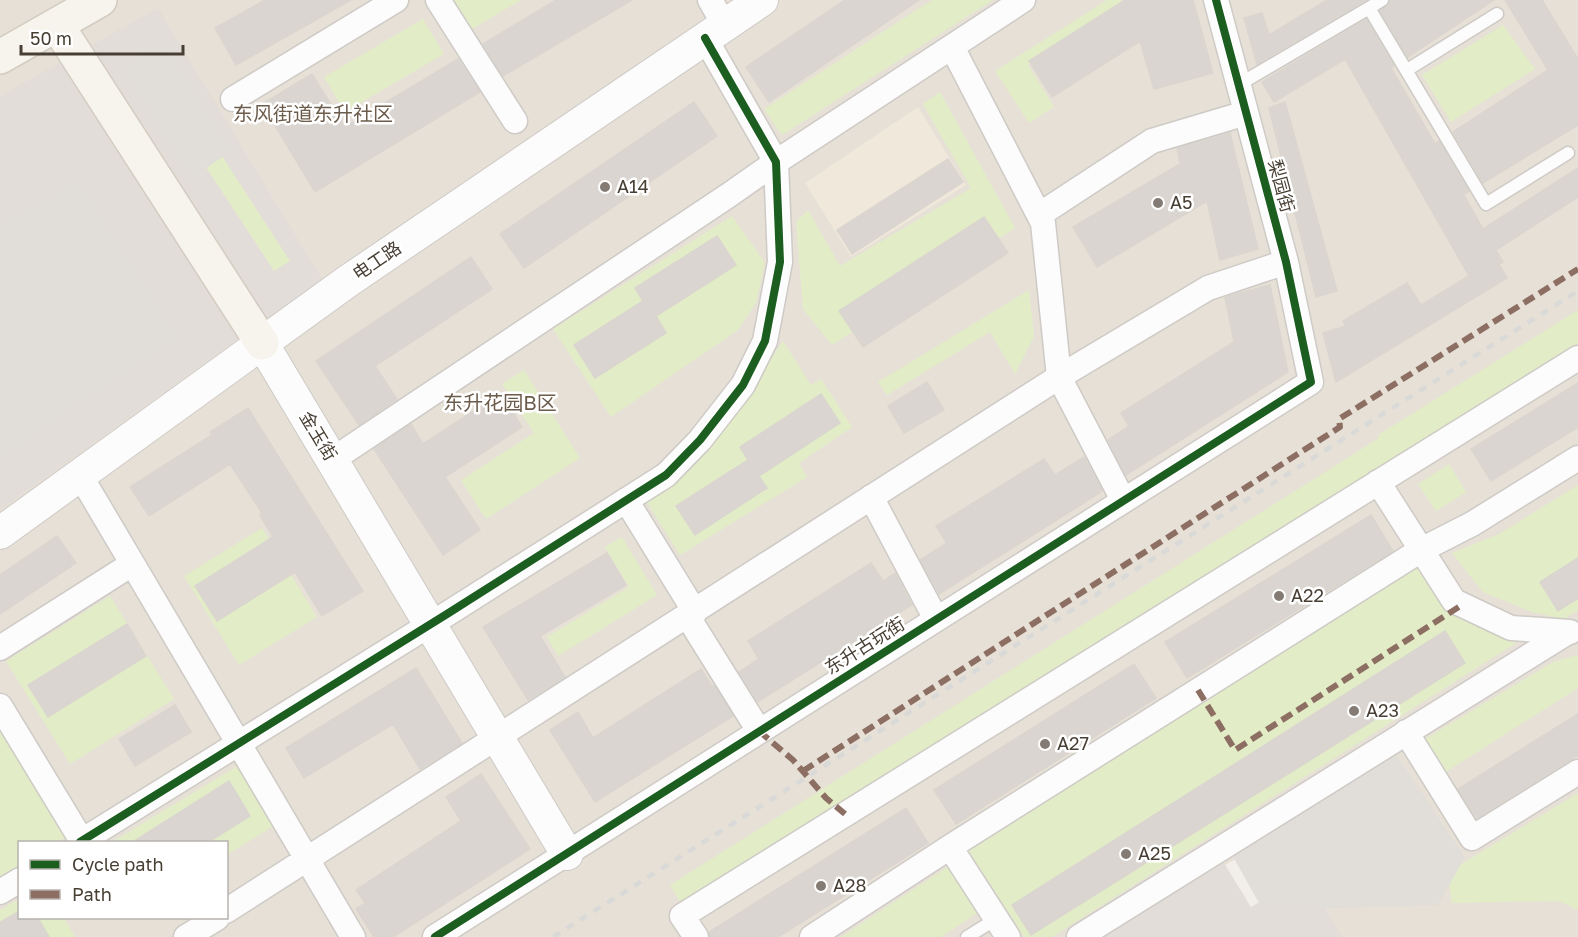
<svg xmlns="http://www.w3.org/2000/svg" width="1578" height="937" viewBox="0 0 1578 937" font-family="'Golos Text','Noto Sans SC',sans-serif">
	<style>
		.residential { fill: #e6e0d6; fill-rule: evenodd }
		.industrial { fill: #e2ddd8 }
		.education { fill: #f0e8db }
		.green { fill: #e2edc7 }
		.parking { fill: #e1ddd8 }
		.building { fill: #dad5d0; stroke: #dad5cf; stroke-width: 1.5 }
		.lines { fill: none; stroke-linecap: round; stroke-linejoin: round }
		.service-casing { stroke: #cecac6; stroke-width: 15 }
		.minor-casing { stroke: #cecac6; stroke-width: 27 }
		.tertiary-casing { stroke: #cecac6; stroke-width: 34 }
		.secondary-casing { stroke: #d3ccc1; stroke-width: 36 }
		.service { stroke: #fdfcfc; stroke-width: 12 }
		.minor { stroke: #fdfcfc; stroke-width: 24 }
		.tertiary { stroke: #fdfcfc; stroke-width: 32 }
		.secondary { stroke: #f7f4ee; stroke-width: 33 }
		.rail { stroke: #d9d9d8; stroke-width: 4.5; stroke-dasharray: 8 8; stroke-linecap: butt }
		.quiet { stroke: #8d6e63; stroke-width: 6; stroke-dasharray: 12 6; stroke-linecap: butt }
		.cycleway-casing { stroke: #fff; stroke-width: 11 }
		.cycleway { stroke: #1b5e20; stroke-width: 8 }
		.poi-dot { fill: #847c74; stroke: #fff; stroke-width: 2 }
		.labels { text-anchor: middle; stroke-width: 5; stroke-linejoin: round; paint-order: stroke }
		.street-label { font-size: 18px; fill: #483f34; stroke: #fff }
		.poi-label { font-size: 18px; fill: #483f34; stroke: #fff; text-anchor: start }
		.neighbourhood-label { font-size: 20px; fill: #6c5c4b; stroke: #fff }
	</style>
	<rect width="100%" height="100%" fill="#f2eeea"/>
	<path class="residential" d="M0 0H1578V937H1341L1278 834 1103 937H0ZM20 842H226V918H20Z"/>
	<path class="industrial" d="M158 8 322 279 0 510V96Z
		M1224 863 1251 907 1305 875 1342 937H1101Z"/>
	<path class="education" d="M918 107 966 185 851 257 805 183Z"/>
	<path class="green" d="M452 0H521L470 30Z
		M932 0H993L782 135 764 109Z
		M1107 0H1121L1124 4 1028 65 1054 107 1029 123 995 71Z
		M423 19 444 54 345 112 324 77Z
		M1503 25 1535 69 1451 122 1422 75Z
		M940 92 1015 228 832 345 803 309 796 222 808 210 840 266 971 188 923 104Z
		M216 147 290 261 274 271 200 158Z
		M732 216 765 263 756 303 738 330 611 417 553 329Z
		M1029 290 1034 336 1015 374 990 332 887 395 878 382Z
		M1578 310V343L681 903 670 885 1379 438 1378 435Z
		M783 341 811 385 821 379 852 427 799 463 807 477 680 555 643 496 719 436Z
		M524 370 580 458 486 519 461 480 534 433 502 384Z
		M1449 464 1466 492 1436 511 1418 484Z
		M1578 485V610L1564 619 1532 612 1483 592 1452 553 1499 534Z
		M262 528 317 617 239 665 184 576Z
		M622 537 657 595 558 656 547 637 629 587 605 547Z
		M1418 565 1447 610 1516 643 1052 937H1024L969 851Z
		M110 596 174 699 70 764 6 661Z
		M1578 655V688L1441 775 1420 742 1553 662Z
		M0 731 66 837 57 842H20L19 865 0 877Z
		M239 765 275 825 227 855 226 842H112Z
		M1578 793V910L1559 901 1452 903 1447 873Z
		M949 866 979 912 941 937H841Z
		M19 899 20 918H64L75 937H0V910Z"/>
	<path class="parking" d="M163 40 233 150 190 179 120 67Z
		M79 179 181 339 77 406 0 463V224Z
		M1395 753 1465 857 1438 905 1263 910 1232 855Z"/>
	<path class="building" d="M265 0H351L236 65 215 28Z
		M556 0H632L503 76 483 44Z
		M845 0H919L769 102 746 67Z
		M1125 0H1193L1213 73 1154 89 1140 41 1052 97 1029 61Z
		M1327 0H1366L1257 64 1244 18 1262 13 1269 35Z
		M1390 0H1494L1408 57 1380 11 1389 4Z
		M1505 0H1542L1578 59V125L1483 183 1453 132 1548 70Z
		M1366 19 1394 66 1391 68 1435 144 1439 141 1469 191 1464 195 1483 229 1578 168V197L1496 250 1503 262 1499 264 1507 278 1336 382 1323 333 1346 326 1343 321 1407 283 1421 305 1469 276 1345 59 1274 102 1262 82Z
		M458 59 480 92 315 192 262 104 312 74 345 127Z
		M694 102 717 136 524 268 500 234Z
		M1285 102 1337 291 1316 297 1269 108Z
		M1230 133 1258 249 1220 260 1207 201 1097 267 1073 227 1180 164 1177 148Z
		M948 159 963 182 852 254 837 230Z
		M984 217 1008 253 863 347 839 311Z
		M717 236 736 265 656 316 666 333 595 378 574 345 643 301 635 288Z
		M471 257 492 289 375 366 397 399 359 425 316 361Z
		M1270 285 1288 372 1126 475 1108 440 1129 426 1121 413 1234 342 1225 297Z
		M927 382 944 410 904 433 888 406Z
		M1578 383V427L1491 481 1471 449Z
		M501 393 522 427 445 477 480 530 443 555 374 449 411 424 423 444Z
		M821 394 840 423 759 476 767 488 695 535 676 506 748 460 740 447Z
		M248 408 363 591 322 616 295 572 217 621 195 586 273 537 260 515 262 513 230 464 149 516 130 487 212 435 210 432Z
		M1084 457 1102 490 1101 492 939 594 920 560 947 543 936 526 1044 459 1055 475Z
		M1371 515 1393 551 1187 678 1165 642Z
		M57 536 76 563 0 614V575Z
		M607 553 626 585 540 636 565 677 528 700 483 627Z
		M1578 558V598L1558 611 1540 582Z
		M871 563 883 581 895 573 912 605 759 701H757L739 672 759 659 748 641Z
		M127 624 146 656 48 717 28 685Z
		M1445 631 1465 663 1031 935 1012 905Z
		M1134 664 1156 698 956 824 934 790Z
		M416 668 462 743 420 769 393 724 304 778 286 748Z
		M701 669 712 686 714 685 733 716 595 802 550 730 578 712 593 738Z
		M175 705 191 732 135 766 119 739Z
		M1578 714V755L1477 818 1458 789Z
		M481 774 530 849 393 937H374L356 909 365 903 356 890 461 821 446 797Z
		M229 781 250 816 207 843H131Z
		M906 808 928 843 778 937H710L709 932Z
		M20 911V918H38L49 937H0V922Z"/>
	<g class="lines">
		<g class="service-casing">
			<path id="service" d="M1369 8 1382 0
				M1407 70 1497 14
				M1238 85 1369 8 1486 204 1568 153
				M967 937 996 919"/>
		</g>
		<g class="minor-casing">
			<path id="minor" d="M438 0 515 121
				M710 0 725 26
				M952 47 1043 223 1059 377 1123 500
				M233 99 396 0
				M1039 215 1152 141 1246 113
				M332 460 729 195 776 162 1023 0
				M80 475 353 937
				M1378 482 1454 601 1511 628 1570 632
				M871 497 936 619
				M626 500 695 612
				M688 617 759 731
				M0 648 132 564
				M0 706 82 841
				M1406 732 1472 838 1578 772
				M80 842 447 614 666 475 700 440 743 385 765 341 780 262 776 162 705 38
				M950 847 1008 937
				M0 892 20 880
				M226 911 1059 377 1208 288 1286 262
				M186 937 217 918
				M435 937 1311 382 1286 262 1216 0
				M696 937 682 916 1578 358
				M812 937 950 847 1421 550 1472 524 1578 458
				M1079 937 1568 632"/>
		</g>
		<g class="tertiary-casing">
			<path id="tertiary" d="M262 343 567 854
				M0 533 348 281 762 0"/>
		</g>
		<g class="secondary-casing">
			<path id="secondary" d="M57 25 262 343
				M0 57 100 0"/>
		</g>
		<use href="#service" class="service"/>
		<use href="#minor" class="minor"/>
		<use href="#tertiary" class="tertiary"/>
		<use href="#secondary" class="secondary"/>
		<path class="rail" d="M553 937 1578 291"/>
		<path class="quiet" d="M1198 690 1235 750 1462 605
			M759 731 793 760 826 798 845 814
			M803 771 1340 427 1339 419 1578 269"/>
		<g class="cycleway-casing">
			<path id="cycleway" d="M80 842 447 614 666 475 700 440 743 385 765 341 780 262 776 162 705 38
				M435 937 1311 382 1286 262 1216 0"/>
		</g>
		<use href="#cycleway" class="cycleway"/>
	</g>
	<g class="poi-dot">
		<circle cx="605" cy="187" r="6"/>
		<circle cx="1158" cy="203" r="6"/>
		<circle cx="1279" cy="596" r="6"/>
		<circle cx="1354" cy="711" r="6"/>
		<circle cx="1045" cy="744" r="6"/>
		<circle cx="1126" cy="854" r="6"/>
		<circle cx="821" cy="886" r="6"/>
	</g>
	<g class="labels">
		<g class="street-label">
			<text transform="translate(1281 186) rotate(75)" y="6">梨园街</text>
			<text transform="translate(377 261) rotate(-34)" y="6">电工路</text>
			<text transform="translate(318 436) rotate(59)" y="6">金玉街</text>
			<text transform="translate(865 646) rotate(-32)" y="6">东升古玩街</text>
		</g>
		<g class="poi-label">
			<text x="617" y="193">A14</text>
			<text x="1170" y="209">A5</text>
			<text x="1291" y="602">A22</text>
			<text x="1366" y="717">A23</text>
			<text x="1057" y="750">A27</text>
			<text x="1138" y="860">A25</text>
			<text x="833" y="892">A28</text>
		</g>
		<g class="neighbourhood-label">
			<text x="313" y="121">东风街道东升社区</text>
			<text x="500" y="410">东升花园B区</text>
		</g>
	</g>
	<rect x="18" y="841" width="210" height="78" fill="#ffffff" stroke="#b6b2ae" stroke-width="1.5"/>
	<rect x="30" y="860" width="30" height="9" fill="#1b5e20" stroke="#b6b2ae" stroke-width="1.5"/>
	<text x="72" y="871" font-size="18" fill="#483f34">Cycle path</text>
	<rect x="30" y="890" width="30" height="9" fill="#8d6e63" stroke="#b6b2ae" stroke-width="1.5"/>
	<text x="72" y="901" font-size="18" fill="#483f34">Path</text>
	<path d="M21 45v9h162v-9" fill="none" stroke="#483f34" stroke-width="3"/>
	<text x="30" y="45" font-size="18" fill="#483f34" stroke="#ffffff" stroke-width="4.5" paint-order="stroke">50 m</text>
</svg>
